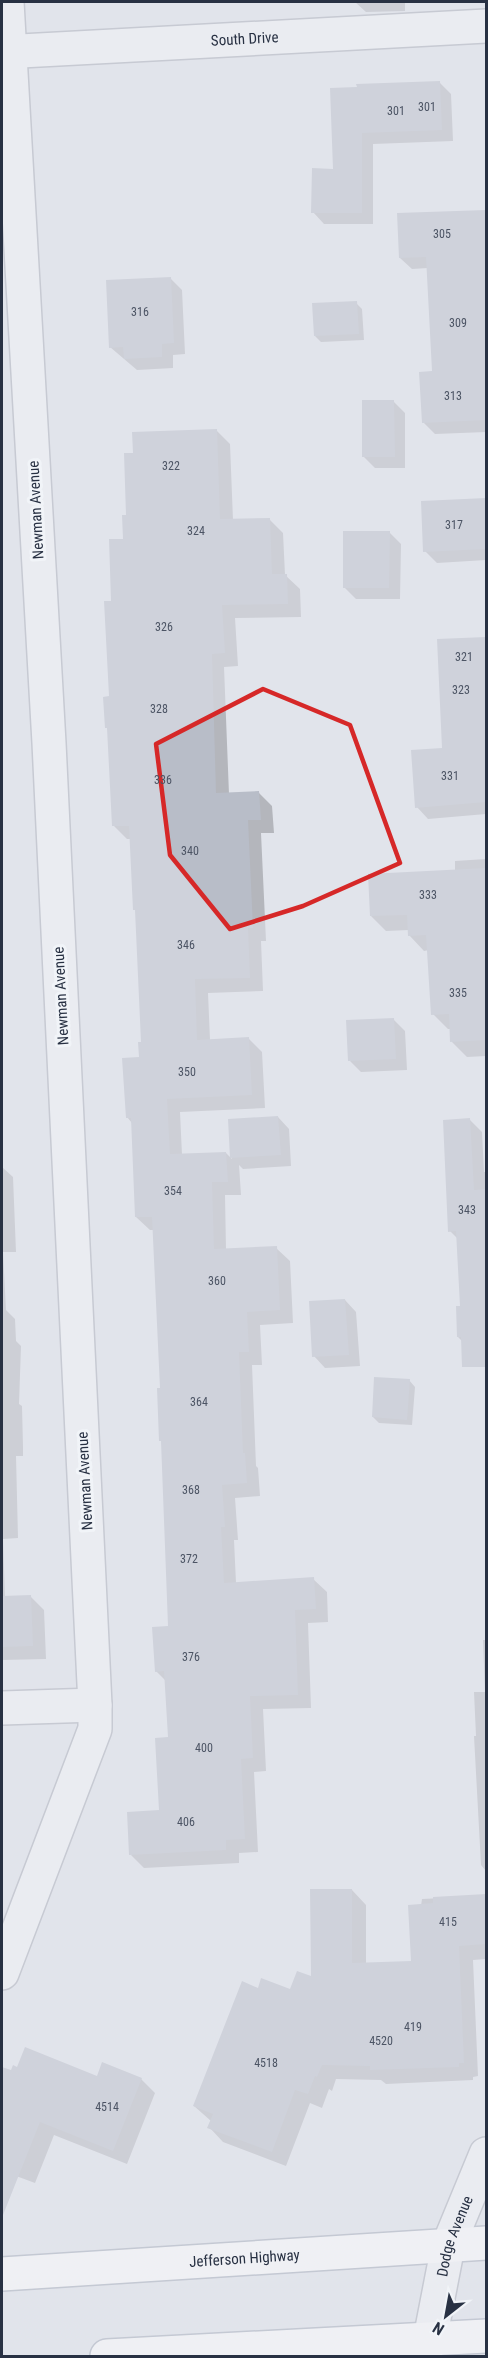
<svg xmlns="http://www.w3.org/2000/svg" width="488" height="2358" viewBox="0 0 488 2358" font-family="'Roboto Condensed',sans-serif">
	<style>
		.shadow { fill: #0003 }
		.building { fill: #b8bdc8 }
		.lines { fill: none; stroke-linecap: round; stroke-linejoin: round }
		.minor-casing { stroke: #a6abb5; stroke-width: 36 }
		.major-casing { stroke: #a0a8b7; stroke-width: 36 }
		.minor { stroke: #f4f6f9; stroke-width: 33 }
		.major { stroke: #fff; stroke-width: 33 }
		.marked { fill: none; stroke: #d62828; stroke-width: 4.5; stroke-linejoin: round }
		.labels { text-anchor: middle; stroke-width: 6; stroke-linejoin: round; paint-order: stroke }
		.number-label { font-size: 12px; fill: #4c5464 }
		.street-label { font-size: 15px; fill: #283143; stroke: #f1f4f8 }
	</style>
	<rect width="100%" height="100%" fill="#e1e4eb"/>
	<path class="shadow" d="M355 2H405V11L366 12Z
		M440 83 451 94 453 141 373 144V224H324L313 212 335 170 332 89Z
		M486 211V432L435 434 423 422 433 373 428 268 412 269 400 258 399 215Z
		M171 279 182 290 185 354 173 355V368L137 370 110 347Z
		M356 303 362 309 364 340 321 342 315 336Z
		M393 401 405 413V468H375L363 456Z
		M216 430 230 444 233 520H270L283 533 285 575 300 589 301 617 235 618 238 666 224 667 229 794 259 793 272 806 274 833H261L266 941H261L263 991 208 993 210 1040 248 1038 262 1052 265 1108 180 1112 182 1155 226 1153 232 1159 229 1121 278 1117 289 1129 291 1166 243 1169 239 1165 241 1195H225L226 1250 276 1248 290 1261 293 1323 260 1325 262 1365H252L256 1466 258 1468 260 1496 235 1498 238 1540H234L236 1583 313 1579 327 1592 328 1622 308 1623 311 1708 263 1709 266 1771 254 1772 258 1852 239 1853V1863L144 1868 131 1855 160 1812 170 1739 166 1681 156 1671 169 1627 162 1390 154 1230H150L136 1217 132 1123 127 1117 143 1043 132 839H127L114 826 109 730 106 727 111 698 113 602 124 540 135 454Z
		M486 499V560L437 563 425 551 423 503Z
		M389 532 401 544 400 599H356L344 587Z
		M486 639V814L428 819 417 807 443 749 439 641Z
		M486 859V1056L467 1057 452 1042 451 1029H448L433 1014 429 950 424 951 409 935V930L386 931 371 916 455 871V861Z
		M393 1019 405 1031 407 1070 361 1072 350 1061Z
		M470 1120 482 1132 484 1172H486V1349H470L458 1337 461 1307 458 1239 450 1231Z
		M2 1153V1167L13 1177 16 1252H3L6 1310 15 1319 16 1341 21 1346 19 1404 22 1406 23 1447V1456H16L18 1538 3 1539 5 1597 30 1596 44 1610 46 1659 2 1660Z
		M345 1300 356 1312 360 1366 325 1368 314 1356Z
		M409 1380 415 1387 412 1425 379 1423 373 1417Z
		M483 1640H486V1871L481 1865 474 1736H476L474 1692H485Z
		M352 1890 366 1905V1964L413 1963 422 1899 486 1896V1959L473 1960 478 2076 473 2077V2080L386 2084 381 2080 336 2079 332 2091 329 2089 322 2108 310 2103 286 2166 223 2142 209 2127 211 2121 194 2106 259 1990 291 1991 312 1978Z
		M2 2068 12 2072 141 2079 155 2093 127 2164 54 2135 35 2183 8 2173 4 2181 2 2180Z"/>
	<path class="building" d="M440 81 442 130 362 133V213H311L312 168 333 169 330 88 357 87 356 84Z
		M486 210V420L422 423 419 372 432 371 426 257 399 258 397 213Z
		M171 277 174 343 162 344V357L124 359 123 347 109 348 106 280Z
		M357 301 359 334 314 336 312 303Z
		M362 400H394L395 457H362Z
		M217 429 220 519 270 518 272 574H287L288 604 222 605 225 653 212 654 216 793 259 791 261 820H248L253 928H248L250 978 195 979 197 1040 249 1037 252 1095 167 1099 170 1154 226 1152 228 1182H212L214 1249 277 1246 280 1310 247 1312 249 1352H239L243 1453H245L247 1483 222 1485 225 1527H221L224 1583 314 1577 316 1609 295 1610 298 1695 250 1696 253 1758 241 1759 245 1839 226 1840V1850L129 1855 127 1812 159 1810 155 1738 168 1737 164 1671 155 1672 152 1627 168 1626 161 1441H159L157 1388H160L152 1217H135L131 1118H126L122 1058 139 1057 138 1042H141L135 910H133L129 826H112L107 728H105L103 697 109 696 104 601H111L109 539H123L122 515H126L124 453H133L132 432Z
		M486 498V549L423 552 421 501Z
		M343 531H390L389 588H343Z
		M486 637V802L415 808 411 750 442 748 437 639Z
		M486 868V1040L450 1042 449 1014 431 1015 426 935 408 936 407 915 370 916 368 874Z
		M394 1018 396 1059 348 1061 346 1020Z
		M278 1116 281 1155 230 1158 228 1119Z
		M470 1118 474 1190 486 1189V1367H462L461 1337H457L456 1306H460L456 1231 448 1232 443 1120Z
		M345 1299 349 1355 312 1357 309 1301Z
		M374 1377 410 1379 407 1420 372 1417Z
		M31 1595 33 1646 2 1647V1596Z
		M310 1889H352V1963L411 1961 408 1905 433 1903V1897L486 1894V1944L459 1946 464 2063H459V2067L370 2070V2066L322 2065 317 2077 315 2076 308 2094 295 2090 272 2152 207 2128 213 2114 193 2106 242 1981 258 1988 261 1978 290 1989 297 1971 311 1976Z
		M25 2047 97 2076 102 2062 142 2078 113 2151 40 2122 3 2215 2 2067 11 2070 13 2065 17 2067Z"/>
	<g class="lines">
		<g class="minor-casing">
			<g id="minor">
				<path id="s1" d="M2 52 486 26"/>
				<path d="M2 1708 95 1705"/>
				<path d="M2 1973 95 1729V1705L49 743 7 2"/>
				<path id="s2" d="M424 2356 430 2339 448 2246 486 2154"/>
			</g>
		</g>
		<g class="major-casing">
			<g id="major">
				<path id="s3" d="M2 2274 486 2243"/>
				<path d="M107 2356 486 2336"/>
			</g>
		</g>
		<use href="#minor" class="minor"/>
		<use href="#major" class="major"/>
	</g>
	<path d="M0 0H488V2358H0ZM263 689 350 725 400 863 303 906 230 929 170 855 156 744Z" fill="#e1e4eb" fill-opacity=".55" fill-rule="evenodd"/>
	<path class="marked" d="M263 689 350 725 400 863 303 906 230 929 170 855 156 744Z"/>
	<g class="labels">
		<g class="number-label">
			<text x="427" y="111">301</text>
			<text x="396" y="115">301</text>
			<text x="442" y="238">305</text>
			<text x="140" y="316">316</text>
			<text x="458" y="327">309</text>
			<text x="453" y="400">313</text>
			<text x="171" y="470">322</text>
			<text x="454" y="529">317</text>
			<text x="196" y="535">324</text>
			<text x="164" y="631">326</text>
			<text x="464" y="661">321</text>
			<text x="461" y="694">323</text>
			<text x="159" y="713">328</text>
			<text x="450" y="780">331</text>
			<text x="163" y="784">336</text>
			<text x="190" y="855">340</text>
			<text x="428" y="899">333</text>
			<text x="186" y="949">346</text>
			<text x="458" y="997">335</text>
			<text x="187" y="1076">350</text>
			<text x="173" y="1195">354</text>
			<text x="467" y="1214">343</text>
			<text x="217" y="1285">360</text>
			<text x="199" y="1406">364</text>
			<text x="191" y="1494">368</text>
			<text x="189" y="1563">372</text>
			<text x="191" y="1661">376</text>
			<text x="204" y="1752">400</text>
			<text x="186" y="1826">406</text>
			<text x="448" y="1926">415</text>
			<text x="413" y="2031">419</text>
			<text x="381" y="2045">4520</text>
			<text x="266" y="2067">4518</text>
			<text x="107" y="2111">4514</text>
		</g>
		<g class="street-label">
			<text dy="5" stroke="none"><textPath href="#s1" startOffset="243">South Drive</textPath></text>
			<text transform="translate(36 510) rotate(-93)" y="5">Newman Avenue</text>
			<text transform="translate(61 996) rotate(-93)" y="5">Newman Avenue</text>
			<text transform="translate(85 1481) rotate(-93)" y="5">Newman Avenue</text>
			<text dy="5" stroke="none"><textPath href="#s2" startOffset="124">Dodge Avenue</textPath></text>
			<text dy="5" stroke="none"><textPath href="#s3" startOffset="243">Jefferson Highway</textPath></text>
		</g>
	</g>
	<rect width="488" height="2358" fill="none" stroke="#283143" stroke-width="6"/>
	<g transform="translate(446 2316) rotate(211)" stroke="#f1f4f8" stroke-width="4.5" paint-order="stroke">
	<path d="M0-4.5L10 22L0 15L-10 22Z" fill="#283143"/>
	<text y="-9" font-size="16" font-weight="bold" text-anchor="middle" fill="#283143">N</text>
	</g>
</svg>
